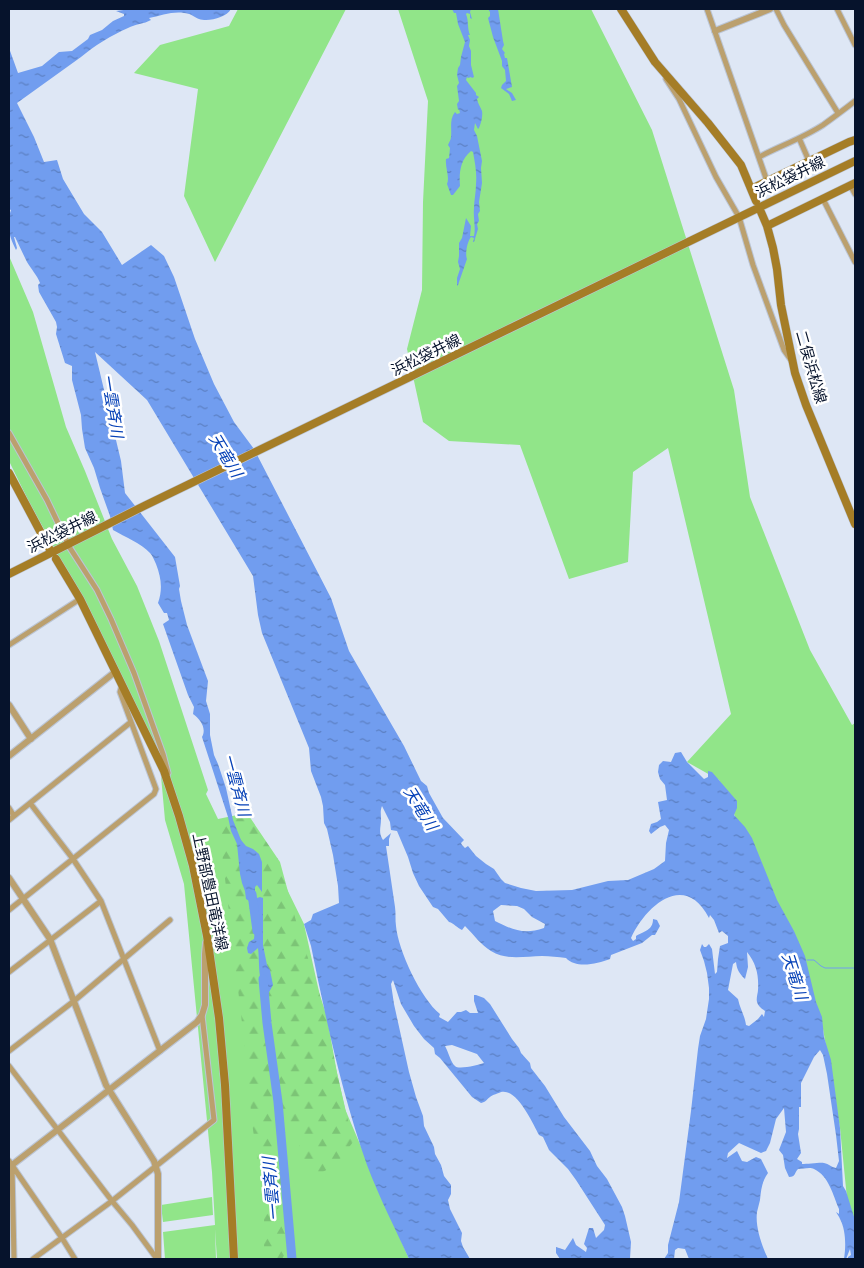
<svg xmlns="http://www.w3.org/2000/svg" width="864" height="1268" viewBox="0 0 864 1268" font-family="Quicksand,'Noto Sans JP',sans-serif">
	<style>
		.green { fill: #91e589 }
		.forest { fill: url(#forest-firs) }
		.water { fill: url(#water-ripples); fill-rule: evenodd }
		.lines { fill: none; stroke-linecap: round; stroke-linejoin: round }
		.stream { stroke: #719def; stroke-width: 1 }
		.river { stroke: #719def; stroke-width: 9 }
		.minor-casing { stroke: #bbc5d5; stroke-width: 7 }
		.tertiary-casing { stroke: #bbc5d5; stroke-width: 8 }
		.secondary-casing { stroke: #bbc5d5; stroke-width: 9 }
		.minor { stroke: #bba06e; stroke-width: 5 }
		.tertiary { stroke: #bba06e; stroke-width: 6 }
		.secondary { stroke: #a57d26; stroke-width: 8 }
		.labels { text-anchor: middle; stroke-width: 5; stroke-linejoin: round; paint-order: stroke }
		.street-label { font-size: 15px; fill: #06132c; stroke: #fff }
		.water-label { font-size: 16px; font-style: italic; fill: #0641b7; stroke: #fff }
	</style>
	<defs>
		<pattern id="forest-firs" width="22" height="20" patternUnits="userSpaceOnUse" patternTransform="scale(1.25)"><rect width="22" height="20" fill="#91e589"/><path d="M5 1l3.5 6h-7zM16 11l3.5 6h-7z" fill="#7cc476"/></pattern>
		<pattern id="water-ripples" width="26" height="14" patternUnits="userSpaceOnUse" patternTransform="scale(1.25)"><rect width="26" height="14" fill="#719def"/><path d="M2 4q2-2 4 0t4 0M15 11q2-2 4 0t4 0" fill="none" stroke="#5b7fc2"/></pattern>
	</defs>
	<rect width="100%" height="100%" fill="#dee7f5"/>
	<path class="green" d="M238 9H346L215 262 184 196 198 89 134 73 160 45 229 26Z
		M398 9H591L652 130 734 390 750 497 810 650 852 725 855 723V1259H853L840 1128 823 1029 734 814 719 780 687 762 731 714 668 448 633 472 628 562 569 579 520 445 449 441 423 422 407 349 422 290 423 202 428 101Z
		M9 256 33 312 66 427 85 471 112 539 137 586 159 641 208 790 206 794 218 819 261 836 304 924 345 1109 409 1259H217L215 1229 216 1259H165L163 1232 215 1225 212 1172 184 884 165 820 159 754 58 555 28 500 9 461Z
		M212 1197 213 1215 163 1222 161 1205Z"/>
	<path class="forest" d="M247 813 280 862 296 921 327 1017 337 1073 353 1142 340 1159 332 1167 315 1176 303 1175 298 1136 281 1132 269 1157 284 1170 277 1216 290 1245 282 1259H264V1204L252 1123 246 1057 218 819Z"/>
	<path class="water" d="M131 9H212L213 10 215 9H231C226 18 208 22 199 19 194 17 190 13 184 13 173 11 160 16 149 18L151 20C144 24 135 24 128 28 112 35 94 46 81 57L17 103 34 137 44 162 57 160 63 179 84 214 102 232 122 265 151 245 164 256 174 277 195 339 214 384 234 422 254 449 331 598 349 651 404 746 421 781 427 786 429 793 443 818 464 840 461 843 462 845 465 848 468 846 476 856 486 864 494 869 501 879 505 883 521 888 536 891 572 890 608 881 628 880 654 869 665 861 666 843 669 830 665 825 660 827 651 834 649 831 651 824 657 822 661 819 658 802 667 800 665 785 660 779 658 772 659 765 663 761 671 762 675 753 681 752 687 762 704 779 708 777V771L712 772 737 801V808L734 815 745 827 752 838 777 900 794 931 805 956 816 1002 822 1017 824 1037 831 1060 840 1128 843 1186 846 1191 855 1220V1259H848V1257L851 1255 850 1249 846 1259H844C846 1247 846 1230 840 1219 839 1216 837 1214 836 1212L839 1214V1209C833 1195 829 1176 814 1169 810 1167 803 1169 798 1169 794 1173 796 1177 789 1177L785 1168 783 1155 779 1150 786 1132 784 1108 776 1119 770 1143 766 1151 761 1153 739 1143 728 1153 727 1158 737 1151 742 1161 747 1162 756 1157 761 1159 768 1173C762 1181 761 1190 760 1200 759 1204 758 1208 757 1212 755 1227 762 1246 768 1259H689L685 1249 678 1248 675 1250 674 1259H664L668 1253V1245L679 1202 691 1111 698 1049 700 1036 706 1019 709 999V988L707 973 704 961 700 950 702 944 704 947H706L709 944 712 949 715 974 717 972 718 959 720 946 728 943V936L722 931 719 933 714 920 710 915 709 918C685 871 646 905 631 938L633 941 636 939V936C645 931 653 930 653 919L657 920 660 926 655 935H652L642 943 611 955 610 959C597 964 576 969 566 958 558 957 550 956 542 956 525 956 507 961 491 951 481 945 474 935 465 926L462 930C457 928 454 923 449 922L438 909 433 907 419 886 413 873 408 857 397 831 391 830 390 822 382 806C380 811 381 814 381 819 381 827 378 833 383 840L391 833 389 839V846H386C389 866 392 887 395 907 396 913 395 920 396 926 398 950 421 999 440 1014L439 1017 448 1022 457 1012H461L466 1010 470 1013H478L474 1001V995H476L484 998 490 1004 512 1039 519 1048 521 1053 530 1063 531 1068 545 1086 564 1117 590 1151 597 1166 607 1179 622 1207 625 1216 631 1242 630 1259H560L556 1253V1247L565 1250 573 1238 576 1245 586 1252 587 1248 584 1244 589 1228H593L596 1238 604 1230 605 1225 576 1180 568 1169 549 1150 543 1137 539 1135C533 1124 517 1088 501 1092 499 1093 492 1095 490 1097 486 1100 486 1102 481 1103L472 1097 440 1058 435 1054 434 1048 424 1039 414 1026 401 1004 393 980 391 984 394 1004 409 1072 416 1097 423 1116 424 1126 434 1147 435 1154 441 1165 444 1176 451 1185V1194L448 1200 450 1209 462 1233 461 1241 463 1247 470 1259H409C395 1228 379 1197 367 1165 342 1094 326 1020 311 946L304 924 311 920 313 914 339 903 338 886 333 855 327 829 324 823 323 806 321 797 311 771 309 748 262 633 258 615 253 576 147 400 95 352 121 461 125 493 175 557 180 586 179 589 181 601 187 625 208 681 206 701 210 714V735L214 755 218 764 226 788 233 820 241 840 246 846 253 849 259 854 262 862V892L257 885 255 887V895L257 898 260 897 263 898V945L267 965 270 970 273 985 268 994C257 984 260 963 258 948L251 954 248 953 247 948 249 942 254 939 257 906 246 899 245 891 242 883 240 874 237 844 231 831 228 817 202 737C207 728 200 719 193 714L194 707 188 695 163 624 169 620 167 613H164L158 603C163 589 161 577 156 564 154 560 153 556 150 553 141 543 125 537 113 530L110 516 100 488 94 468 85 448 82 429 81 415 72 380V366L65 363 56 334 57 327 56 322 39 292 38 285 40 283C37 275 31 269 27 262 23 254 19 245 15 237H14L17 248 16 250C11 240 7 230 9 218 9 216 10 213 11 210L9 209V48L18 73 42 66 59 52 72 51 88 39 90 35 102 30 113 21 124 16V14L116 11ZM501 905 517 906 524 909 532 917 545 924 544 928C524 935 513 930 495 921L493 911ZM747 952C756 963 759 975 758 990 758 993 756 998 757 1002 758 1006 761 1008 765 1011L764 1017 762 1014 758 1019 749 1026 746 1025C745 1016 740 1009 738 999L728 990 733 964 736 962C737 970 739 973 745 979L748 967ZM452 1045 477 1054 484 1063C479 1065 458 1070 455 1066 451 1063 448 1051 445 1046ZM820 1050 823 1055 827 1074 836 1135 839 1161 836 1168C831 1167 829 1164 824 1163 822 1162 807 1164 802 1164V1162L797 1159 801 1153 798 1134 799 1129V1107H801V1083L814 1057Z
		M452 9H471L470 12 472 19 470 18V14L467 13 466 14C469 21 467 28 470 35H468L470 40 469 46 471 51V65L474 77 472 78 471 77 468 78 467 77 466 80 476 93V95L479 97 477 99C478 104 480 106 482 111 483 116 481 123 479 128L478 129 475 123 474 130 477 136 482 161 481 168 482 183 479 202 480 211 478 214 479 221 477 224 478 229 474 242H473L474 238 471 237C467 242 465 254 467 259L458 285 457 286V278L460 269 458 262 459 256V243L462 238 466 218 471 226 470 236H474C476 227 473 218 474 208 474 200 476 193 476 184 477 173 475 163 473 152L471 151C460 160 459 173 460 186L453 195H451L447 184C450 177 445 168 446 159L449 158 450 148 448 145C449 142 451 140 451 137 452 128 449 120 455 112L457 114 460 113 459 109 458 110 457 104 459 101 457 86 459 83 457 75 458 68 460 65 461 57 465 42 458 24 456 13H454Z
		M488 9H498L503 41 504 45 502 49 505 53 504 54 505 58H507L512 87 506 89 512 93 516 100 512 101 509 94 501 88 502 85 506 81 505 70 502 66V61L493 37 488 18 490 16V12Z"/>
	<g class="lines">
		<path class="stream" d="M807 960H814L821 966 825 968H855"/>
		<path class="river" d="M252 894 257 931
			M263 979 267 1023 278 1102 292 1259"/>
		<g class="minor-casing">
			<path id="minor" d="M707 9 767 181
				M776 9 784 25 838 113
				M837 9 855 45
				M666 79 679 99 716 177 739 217 753 265 784 350 791 360
				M799 138 809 161
				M759 157C780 146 803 138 823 125 834 117 845 109 855 101
				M850 185 855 194
				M823 199 855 262
				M9 433 47 500 70 548 97 590 111 619 134 673 163 754 168 773
				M9 645 80 599
				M30 803 73 859 101 901 160 1051
				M9 808 14 816
				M9 820 131 722
				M9 910 154 794 156 789 120 692 122 685
				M9 972 101 901
				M9 1051 74 1001 170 920
				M9 1066 112 1201 132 1225 157 1259
				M9 1161 62 1238 75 1259
				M12 1166 14 1259
				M33 1259 112 1201 214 1120 202 1015"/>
		</g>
		<g class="tertiary-casing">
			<path id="tertiary" d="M715 31 770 9
				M9 705 31 739
				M9 756 115 672
				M9 878 50 939 106 1085 154 1161 158 1174V1259
				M9 1166 12 1165 197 1022 202 1015 205 1005V954L206 943"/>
		</g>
		<g class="secondary-casing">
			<path id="secondary" d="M621 9 655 62 708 123 741 165 756 201
				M751 189 849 142 855 140
				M761 212 767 226 773 248 777 269 781 305 795 373 806 405 855 524
				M767 226 855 183
				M9 473 49 548
				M56 559 80 599 164 771 179 816 193 866 207 936 219 1018 225 1085 234 1259
				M9 574 144 506 855 161"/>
		</g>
		<use href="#minor" class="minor"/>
		<use href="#tertiary" class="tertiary"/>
		<use href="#secondary" class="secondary"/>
	</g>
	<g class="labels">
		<g class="street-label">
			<text transform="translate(790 177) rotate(-26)" y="5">浜松袋井線</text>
			<text transform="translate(426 355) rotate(-26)" y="5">浜松袋井線</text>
			<text transform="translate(811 367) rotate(74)" y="5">二俣浜松線</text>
			<text transform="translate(62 532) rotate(-26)" y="5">浜松袋井線</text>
			<text transform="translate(210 892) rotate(78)" y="5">上野部豊田竜洋線</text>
		</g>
		<g class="water-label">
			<text transform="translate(113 406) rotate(81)" y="6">一雲斉川</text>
			<text transform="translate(226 455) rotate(59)" y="6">天竜川</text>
			<text transform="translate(237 785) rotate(75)" y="6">一雲斉川</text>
			<text transform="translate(421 808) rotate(58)" y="6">天竜川</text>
			<text transform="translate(795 976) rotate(72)" y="6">天竜川</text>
			<text transform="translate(271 1189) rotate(-95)" y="6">一雲斉川</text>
		</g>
	</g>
	<rect width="864" height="1268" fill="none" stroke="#06132c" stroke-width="20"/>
</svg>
